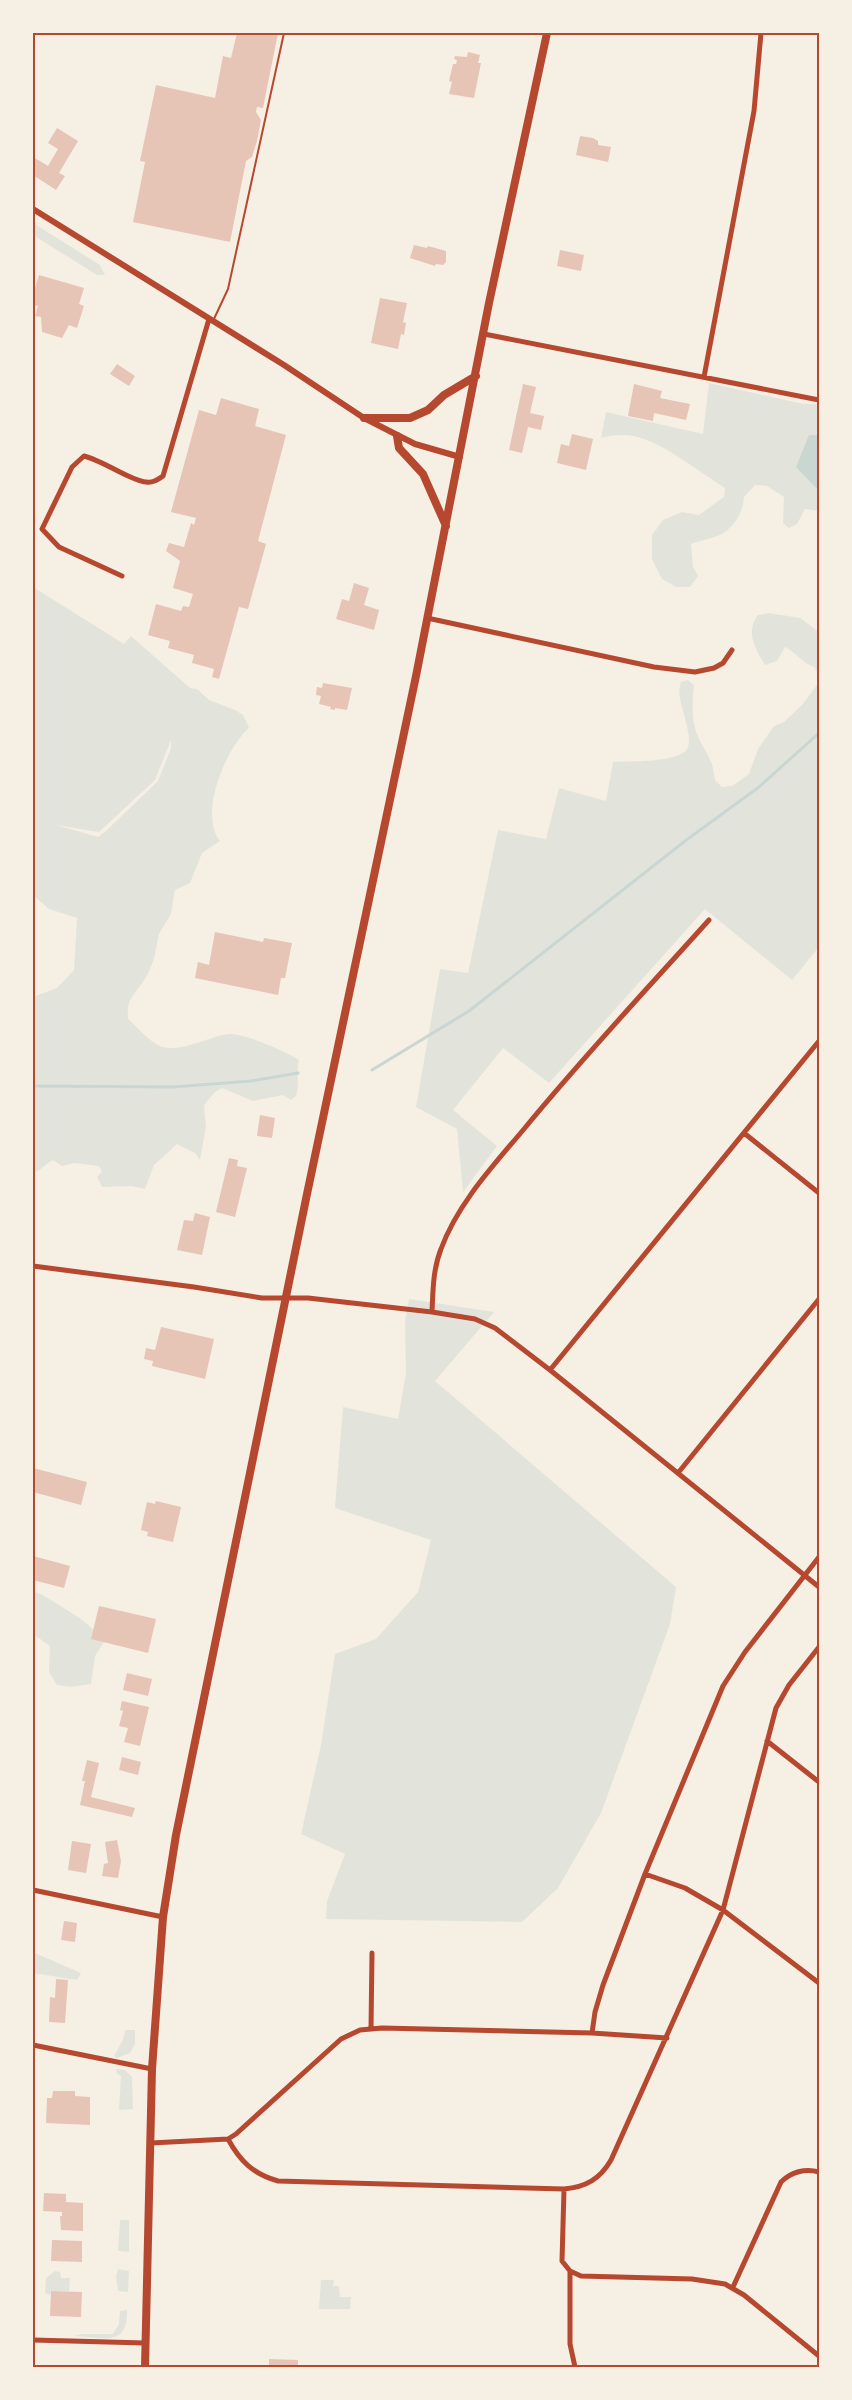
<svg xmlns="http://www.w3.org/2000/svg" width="852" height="2400" viewBox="0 0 852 2400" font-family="'Golos Text',sans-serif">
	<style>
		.green { fill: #e2e4dc; fill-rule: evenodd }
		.water { fill: #c9d6d2 }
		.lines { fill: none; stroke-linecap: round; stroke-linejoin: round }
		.stream { stroke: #c9d6d2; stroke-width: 3 }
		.building { fill: #e6c5b7 }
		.service { stroke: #b5482f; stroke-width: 2 }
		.minor { stroke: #b5482f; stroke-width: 5 }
		.tertiary { stroke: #b5482f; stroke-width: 6 }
		.trunk { stroke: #b5482f; stroke-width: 8 }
		.neatline { fill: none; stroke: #b5482f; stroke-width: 2 }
	</style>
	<rect width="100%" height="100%" fill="#f6efe4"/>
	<path class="green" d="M33 223 100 265 105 275H97L33 235Z
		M709 383 804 404H819V511L805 509 797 524 789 528 783 523 784 497 767 486 755 485 744 497C743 514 732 532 714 537 706 540 699 541 691 544L693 567 698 576 690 587H676L662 579 652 559V535L663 520 682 512 699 515 724 497 725 488C699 472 663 442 634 436 622 434 612 435 601 438L606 412 703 434Z
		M33 587 124 644 131 636 190 688 197 689 209 700 235 710 243 715 249 728C226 748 198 814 220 841L202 853 190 883 175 890C173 897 173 905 171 913 168 922 160 928 158 938 156 948 155 959 150 969 142 990 125 994 128 1019 139 1028 147 1040 160 1046 181 1054 208 1036 229 1034 244 1033 285 1051 299 1060 296 1072 300 1084 296 1096L291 1100 283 1095 253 1101 222 1088 215 1092 204 1105 206 1127 200 1160 195 1153 177 1144 154 1165 145 1189 132 1186 102 1187 97 1177 102 1172 99 1166 74 1163 62 1166 53 1160C45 1164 42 1170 33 1173V997L57 988 74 970 77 918 49 909 33 895ZM171 740V748L158 781 106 831 98 837 56 825 99 832 155 780Z
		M769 613 800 618 819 632V682L818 673 814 667C802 663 797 653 785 647L777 661 765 665C755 648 745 632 758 615Z
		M688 680 694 685C692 703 691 725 700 741 710 760 712 758 715 780L722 787 732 786 749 774 758 749 774 726 784 722 803 704 819 682V947L792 980 705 909 549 1083 503 1048 453 1110 497 1146 463 1192 457 1129 416 1107 440 969 468 973 498 830 546 839 559 788 606 801 613 762C628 761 683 763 688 747 691 737 686 724 684 714 681 703 677 693 681 682Z
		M409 1299 494 1312 435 1381 676 1587 670 1624 601 1813 558 1888 522 1922 326 1919 327 1901 345 1854 301 1834 321 1745 335 1654 376 1639 418 1592 431 1540 335 1508 343 1407 398 1419 406 1373 405 1321Z
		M36 1592C44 1595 48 1599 56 1603 76 1616 90 1623 104 1642L95 1656 91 1684 70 1687 57 1685 49 1672 50 1646 33 1634V1593Z
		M33 1953H35L81 1973 77 1980 33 1973Z
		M125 2030H135V2044L130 2053 117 2058 114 2056 123 2040Z
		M116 2069 125 2070 132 2077 133 2109 119 2110 121 2076 117 2074Z
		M120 2220H129V2252L118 2251Z
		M118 2269 129 2271 128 2292 118 2291 116 2276Z
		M55 2271 60 2272 61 2278H70L69 2291H51L50 2295 45 2293 46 2278Z
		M321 2280H334L333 2286H339L340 2297H351L350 2309H319Z
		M127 2310C128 2348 103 2337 74 2336L82 2334H113L119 2324 120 2311Z"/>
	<path class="water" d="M809 435H819V491L796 467Z"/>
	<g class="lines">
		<path class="stream" d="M372 1070 469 1011 685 841 759 787 819 733
			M33 1086 173 1087 251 1081 298 1073"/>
	</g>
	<path class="building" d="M237 33H278L263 108 257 107 256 112 261 120 257 141 252 157 246 161 230 242 133 222 145 162 140 161 156 85 215 98 223 56 231 58Z
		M468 52 480 55 478 63H481L474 98 449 94 452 82 449 81 453 64H456L457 60 454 59 455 56 467 57Z
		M57 128 78 141 59 173 65 176 56 190 33 175V162L35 158 48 166 58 149 48 143Z
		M580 136 593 138 598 141V145L611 147 608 162 576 155Z
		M414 245 427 248 428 246 446 251V262L443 265 436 264 435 266 410 258Z
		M560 250 584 255 581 271 557 266Z
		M39 275 84 288 79 304 84 306 77 328 69 325 62 338 42 332 41 317 35 316 38 306 33 305V294Z
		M380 298 407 303 403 322 406 323 404 335 401 334 398 349 371 343Z
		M117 364 135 376 129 386 110 374Z
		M523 384 536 387 530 413 544 416 541 430 528 427 522 453 509 450Z
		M634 384 662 391 660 398 690 404 686 420 654 413 653 421 628 416Z
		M221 398 259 409 255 426 286 435 258 541 266 544 248 609 239 607 219 679 212 677 214 669 192 663 194 655 168 648 170 641 148 635 156 604 181 611 183 606 189 607 193 594 173 588 180 561 166 551 169 543 184 547 191 523 194 525 196 518 171 512 199 410 216 415Z
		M572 434 593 439 586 470 557 463 561 444 569 446Z
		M354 583 369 588 364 605 379 610 374 630 336 619 342 599 349 601Z
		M323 683 352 688 347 710 335 708V710L330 709 331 707 319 704 321 696 316 695 317 687 322 688Z
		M215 932 263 942 264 938 292 943 285 978H281L278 995 195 978 198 962 209 965Z
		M260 1115 275 1118 272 1138 257 1136Z
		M229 1158 238 1160 237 1166 247 1168 235 1217 216 1212Z
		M195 1213 210 1217 202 1255 177 1250 184 1220 193 1221Z
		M161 1327 214 1339 205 1379 152 1366 153 1361 144 1359 146 1348 155 1350Z
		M33 1468 87 1482 81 1505 33 1492Z
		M156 1501 181 1507 173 1542 147 1536 148 1532 141 1530 147 1502 155 1504Z
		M33 1556 70 1566 64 1588 33 1580Z
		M99 1606 156 1619 148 1653 91 1639Z
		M127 1673 152 1679 148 1696 123 1690Z
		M122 1701 149 1707 140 1746 124 1742 128 1728 119 1726 123 1711 120 1710Z
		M122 1757 141 1762 138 1775 119 1770Z
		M87 1760 99 1763 91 1797 135 1808 132 1817 80 1805 85 1781H82Z
		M117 1840 121 1861 118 1878 102 1876 104 1864 108 1863 105 1842Z
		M72 1841 91 1844 86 1873 68 1870Z
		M64 1921 77 1923 75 1942 61 1940Z
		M56 1979 68 1980 65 2023 49 2022 50 1997 55 1998Z
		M53 2091H75V2096L90 2097V2125L46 2123 47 2098H52Z
		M44 2193 66 2194V2202L83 2203V2231L61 2230 60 2216H62V2212L43 2211Z
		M52 2240 82 2241V2262L51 2261Z
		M51 2291 82 2292 81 2317 50 2316Z
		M269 2359 298 2360V2367H274L269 2365Z"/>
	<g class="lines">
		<path class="service" d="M213 321 228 289 284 33"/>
		<path class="minor" d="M484 334 819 400
			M704 377 754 111 761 33
			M122 576 59 547 42 529 72 467 84 456C104 461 131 481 146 482 153 483 157 480 163 476L209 319
			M427 618 654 667 695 672 714 668 723 663 732 650
			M744 1133 819 1193
			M33 1266 194 1287 262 1298H308L432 1312 475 1319 495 1328 550 1370 819 1587
			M432 1312C433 1290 433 1269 441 1249 458 1203 493 1166 524 1129 583 1057 647 989 709 920
			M550 1370 819 1041
			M678 1473 819 1299
			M767 1741 819 1782
			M645 1874 685 1888 723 1910 819 1983
			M33 1890 163 1917
			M371 2029 372 1953
			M592 2033 595 2012 603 1985 645 1874 723 1686 745 1652 819 1557
			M33 2045 152 2069
			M228 2139C240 2161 253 2174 278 2181L564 2189C586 2187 600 2179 611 2160L723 1910 776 1708 789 1685 819 1647
			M151 2143 228 2139 236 2134 341 2039 360 2030 382 2028 592 2033 667 2038
			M564 2189 562 2261 570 2271 581 2276 692 2279 725 2284 744 2295 819 2356
			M570 2271V2344L575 2367
			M733 2287 781 2182C791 2172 805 2168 819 2172
			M33 2340 145 2343"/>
		<path class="tertiary" d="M33 209 284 365 364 418 415 444 460 457"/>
		<path class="trunk" d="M364 418H410L428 410 444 395 476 376
			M397 436 399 448 423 474 446 526
			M145 2367 152 2069 163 1917 176 1835 307 1194 416 676 489 303 547 33"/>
	</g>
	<rect width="852" height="2400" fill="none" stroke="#f6efe4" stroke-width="69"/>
	<rect x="34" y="34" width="784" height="2332" class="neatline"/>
</svg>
